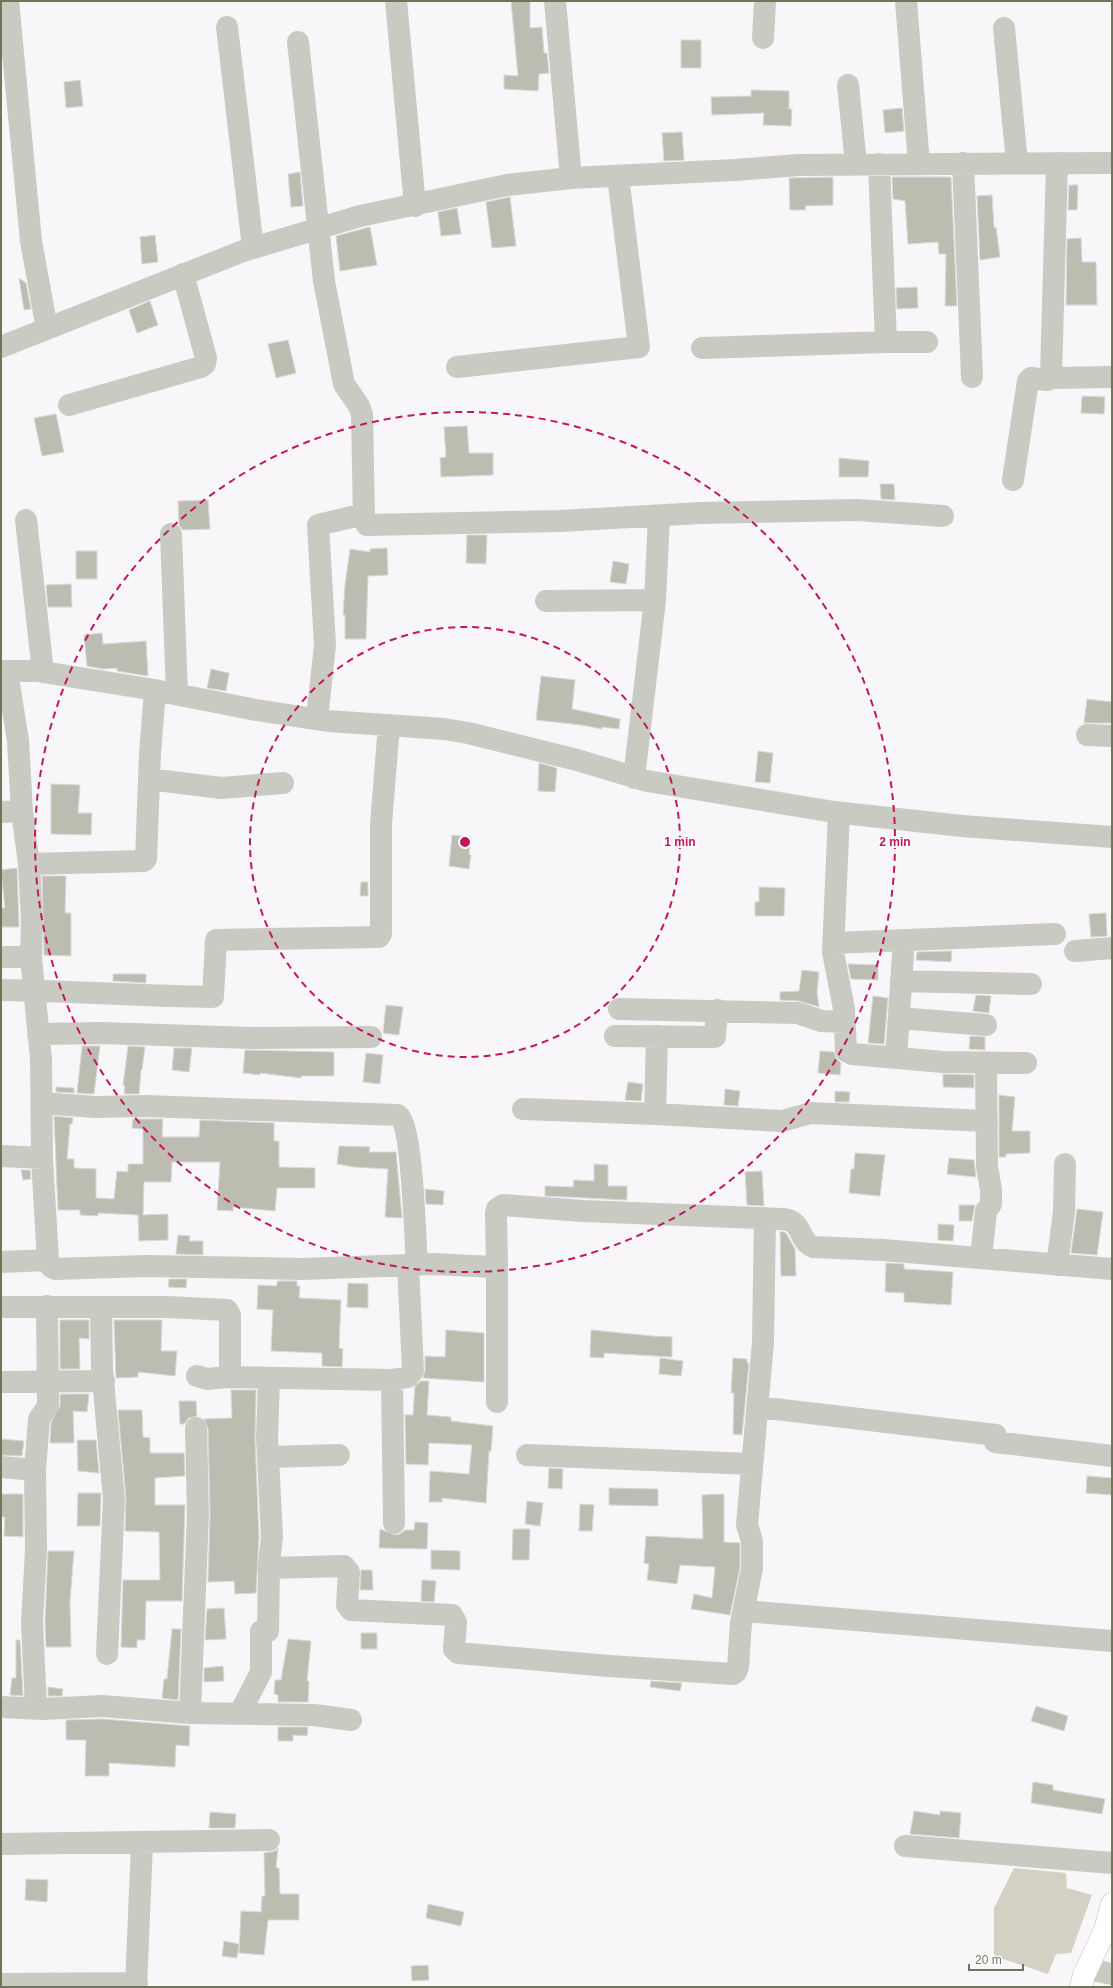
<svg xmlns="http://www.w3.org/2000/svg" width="1113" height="1988" viewBox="0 0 1113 1988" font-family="Helvetica,sans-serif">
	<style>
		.water { fill: #d2d1c4 }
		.building { fill: #bcbcb0; stroke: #dad8db }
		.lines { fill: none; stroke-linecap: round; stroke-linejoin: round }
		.secondary-casing { stroke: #bcbdb2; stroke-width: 23 }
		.street { stroke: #c9cac2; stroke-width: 22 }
		.secondary { stroke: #fff; stroke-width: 22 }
		.ring { fill: none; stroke: #c2185b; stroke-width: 2; stroke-dasharray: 7 5 }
		.centre { fill: #c2185b; stroke: #fff; stroke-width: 2 }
		.ring-label { font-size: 12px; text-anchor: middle; font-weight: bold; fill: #c2185b; stroke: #fff; stroke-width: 4; stroke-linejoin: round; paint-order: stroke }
	</style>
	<rect width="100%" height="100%" fill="#f8f6f9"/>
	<path class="water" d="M1014 1868 1066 1873 1067 1888 1092 1895 1071 1953 1056 1954 1048 1974 994 1956V1908Z"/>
	<path class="building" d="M511 1H530V28L542 27 544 53H547L549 73 539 74 538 91 504 89V75L518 76Z
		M681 40H701V68H681Z
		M80 80 83 106 66 108 64 82Z
		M751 90 789 91V109H792L791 126 763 125 764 113 712 115 711 97 751 96Z
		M902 108 904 131 885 133 883 110Z
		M682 132 684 160 664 161 662 133Z
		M300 172 303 206 291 207 288 174Z
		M833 177V205L805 206 806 210H790L789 178Z
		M892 177H951L957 306H945L946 254H939L938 242 908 244 905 201 893 199Z
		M1069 185H1078L1077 210H1068Z
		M992 195 994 228 996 227 1000 257 980 260 977 196Z
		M510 197 516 246 492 248 486 202Z
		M457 208 461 234 441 236 438 212Z
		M370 227 377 265 340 271 336 236Z
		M155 235 158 262 142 264 140 237Z
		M1081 238 1082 262H1096L1097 305H1066L1067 239Z
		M19 278 26 283 31 309 24 310Z
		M917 287 918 308 897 309 896 288Z
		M150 301 158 325 137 333 129 310Z
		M288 340 296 373 276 378 268 344Z
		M1082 396 1105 397 1104 414 1081 413Z
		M56 414 64 452 42 456 34 418Z
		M467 426 469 453H493V475L441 477 440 458 446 457 444 427Z
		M839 458 869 461 868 477H839Z
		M880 484H894L895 500 881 499Z
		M208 500 210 529 183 530 179 525 178 501Z
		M467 535H487L486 564 466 563Z
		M387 548 388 575 368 576 366 639H345V615H343L345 585 350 549 370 552V549Z
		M76 551H97V579H76Z
		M613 561 629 564 626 584 610 582Z
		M71 584 72 607H48L46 585Z
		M102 633 103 644 146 641 148 676 117 671V668L103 669 87 666 84 635Z
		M211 669 229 673 226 691 207 688Z
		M541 676 575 680 572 709 620 719 619 729 602 727V729L581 725 536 720Z
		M1087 699 1112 702V723H1084Z
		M758 751 773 753 770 783 755 782Z
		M539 763 557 768 555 792 538 791Z
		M51 784 80 785 78 813H92L91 835 51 834Z
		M452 835 471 837 469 854 471 855 469 869 449 866Z
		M17 868 19 927H1V908H5L1 870Z
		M42 876H66L65 913H71V956L44 955Z
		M361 882H368V896H360Z
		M759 887 785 888 784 916H755V902H759Z
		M1106 913 1107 936 1091 937 1089 914Z
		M952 951 951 962 916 960 917 952Z
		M848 964 878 965V980L851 979Z
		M802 970 819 972 817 992 819 1007 799 1001 780 1000V992L799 991Z
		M113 974H146V983L113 981Z
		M976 995 991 996 989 1013 973 1011Z
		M873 996 888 998 884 1044 868 1043Z
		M386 1005 403 1007 399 1035 383 1033Z
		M970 1036 985 1037V1050L969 1049Z
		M82 1046H100L94 1094 77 1093Z
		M128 1046 145 1047 142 1070H141L139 1094H124L125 1086H123Z
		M174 1048H192L189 1072 172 1070Z
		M245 1050 334 1052V1076H301V1078L260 1073V1075L243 1073Z
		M820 1051 834 1052 836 1058 841 1063 840 1075 818 1073Z
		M366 1053 383 1055 380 1084 363 1082Z
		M943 1074 974 1075V1088L943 1087Z
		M628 1082 643 1084 641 1101 625 1100Z
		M56 1087 74 1088V1093L56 1092Z
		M725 1089 740 1091 738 1106 724 1105Z
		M835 1091 850 1092 849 1102H835Z
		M999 1095 1015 1097 1012 1131H1030V1153L1006 1154V1157H999Z
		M54 1116 73 1118 72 1124H70L67 1159H74V1168L96 1169V1198L114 1199 117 1171 128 1172V1164H143V1129L132 1128 133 1119H163L162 1137H199L200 1120 274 1123V1141H279V1167L315 1168V1188H277L275 1211 233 1207V1211L217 1210 220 1162H172L171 1182H144L143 1215 168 1214V1240L139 1241 138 1215 98 1213V1216L80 1215V1210H58Z
		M339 1146 370 1147 369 1152H396L402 1218 385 1217 388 1169 353 1167 337 1164Z
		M855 1153 885 1155 880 1196 849 1193 851 1169H854Z
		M949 1158 974 1160 976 1177 947 1174Z
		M594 1164 608 1165V1186H627V1200L545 1196V1186L573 1187 574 1180 594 1181Z
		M21 1170H30L31 1179 23 1180Z
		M762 1171 764 1206 747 1205 745 1172Z
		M425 1189 444 1191 443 1205 426 1204Z
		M959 1205H975L972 1221H959Z
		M1077 1209 1103 1212 1097 1255 1071 1253Z
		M938 1224 954 1225 953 1241 938 1240Z
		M780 1231 786 1233 795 1249 796 1276H781Z
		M178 1235 190 1236 189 1241H203V1255L176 1254Z
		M886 1263 904 1264V1269L953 1272 951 1305 904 1302V1293L885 1292Z
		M169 1279H187L186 1288 168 1287Z
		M278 1281H297V1286H300L299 1298 341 1300 339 1348 343 1349 342 1367 322 1366V1353L271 1351 273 1310 257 1309 258 1285 276 1286Z
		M348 1283 368 1284V1308L347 1307Z
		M60 1320H89V1339L79 1338 80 1369H60Z
		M114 1320H162L161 1351H177L175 1376 138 1372V1377L116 1378Z
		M446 1330 484 1333V1382L423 1378 425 1370V1356L445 1357Z
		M591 1330 652 1336 672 1337V1357L604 1353V1358L590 1357Z
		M660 1358 683 1361 681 1376 659 1374Z
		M733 1358 747 1359V1363H749L742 1435 733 1434 734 1393H731Z
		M421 1381H429L427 1415 451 1417V1421L493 1426 491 1451H489L486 1503 442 1498V1502H429L430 1471 469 1474 472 1445 429 1443 428 1465 406 1464 405 1415H413L415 1386Z
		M231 1390H256L255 1439 259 1537 256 1593 235 1594 234 1581 208 1582 210 1514 208 1428 204 1419 232 1418Z
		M60 1394H89L87 1412 73 1411 74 1443H50L51 1423 60 1406Z
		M179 1401H196L197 1416 189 1418 184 1424H180Z
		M118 1410H142L143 1437 150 1438V1453H184L185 1476 155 1478V1505H185L182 1601H146L145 1640H137V1648L121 1647 123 1580H160L159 1532 125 1531 126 1498Z
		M1 1439 24 1441 22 1456 1 1455Z
		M77 1440H96L99 1473 78 1471Z
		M549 1468 563 1469 562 1489 548 1488Z
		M1087 1476 1112 1478V1495L1086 1493Z
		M609 1488 658 1489V1506L609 1505Z
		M78 1493H101L100 1526H77Z
		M1 1494H23V1537L4 1536 5 1517H1Z
		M724 1494V1542L740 1543V1567L730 1615 691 1609 694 1594 712 1598 715 1567 680 1565 677 1584 647 1580 649 1564 644 1563 646 1536 703 1539 702 1495Z
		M527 1501 543 1503 540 1526 525 1524Z
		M580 1504 594 1505 592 1531H579Z
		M415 1522 428 1523 427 1549 379 1548 380 1529 395 1535 400 1534 405 1530H414Z
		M513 1529H530L529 1560H512Z
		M431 1550 460 1551V1570L431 1569Z
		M48 1551H74L70 1601 71 1647H46L45 1623Z
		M361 1570H372L373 1590H360Z
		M422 1580 436 1581 434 1602 421 1601Z
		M224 1608 226 1639 205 1640 207 1609Z
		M172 1629H181L178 1700 162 1698 164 1679H167Z
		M361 1633H377V1649H361Z
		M288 1639 311 1641 307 1681H309L308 1702H278V1695L274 1694 275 1680H281Z
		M16 1640H20L23 1696 10 1695 12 1678H16Z
		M223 1666 224 1681 204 1682V1668Z
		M651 1681 682 1683 680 1691 650 1687Z
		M48 1687 63 1689 62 1696H48Z
		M1036 1706 1068 1716 1064 1731 1031 1721Z
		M102 1719 190 1726 189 1746 176 1745 175 1767 109 1763V1776H85L86 1740H66V1720Z
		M278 1727H308L307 1736 293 1735V1741H278Z
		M1033 1782 1053 1785V1790L1105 1799 1102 1814 1031 1803Z
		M914 1811 940 1815V1811L961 1813 959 1838 910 1834Z
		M210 1812 236 1814 235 1828H209Z
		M278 1848 276 1868H279L280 1894H299V1920H268L264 1955 239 1953 241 1911 261 1912 262 1896H265L264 1853 275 1851Z
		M26 1879 48 1880 47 1902 25 1900Z
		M428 1904 464 1912 461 1926 426 1918Z
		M224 1941 239 1944 237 1958 222 1956Z
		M428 1965 429 1980 412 1981 411 1966Z"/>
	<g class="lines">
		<g class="secondary-casing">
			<path id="secondary" d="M1081 1987 1084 1975 1105 1930 1112 1904"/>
		</g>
		<path class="street" d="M8 1 31 241 47 329
			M396 1 415 206
			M555 1 571 178
			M906 1 919 164
			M227 27 253 248
			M1004 28 1017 163
			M763 38 765 1
			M298 42 324 281 344 384 359 406 362 414 364 520 367 525 560 521 701 513 857 510 943 516
			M848 85 856 164
			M963 163 972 377
			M886 342H927
			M1 347 243 251 360 216 507 185 571 178 735 170 799 165 1112 163
			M702 348 886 342 879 164
			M457 367 639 347 618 176
			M1050 378 1112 377
			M69 405 201 367 205 364 206 358 183 274
			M1013 480 1028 381 1031 378 1047 380 1051 376 1057 163
			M26 520 43 672
			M171 534 177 694
			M546 601 655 600
			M1 671H37L74 677 149 689 256 710 328 721 444 729 468 733 577 760 647 781 834 812 962 826 1112 837
			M7 671 18 741 22 811 29 864 32 919 31 957 41 1059 42 1159 48 1260 51 1267 55 1269 146 1266 303 1269 434 1264 493 1267 497 1264 496 1213 497 1209 503 1205 583 1211 783 1219C804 1221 797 1240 813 1247L883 1250 1112 1269
			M317 719 325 645 318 525 364 514
			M1087 735 1112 736
			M634 778 655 600 659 516
			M149 779 221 788 283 783
			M1 812 22 811
			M839 813 833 952 844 1009 846 1051 852 1054 943 1062 1026 1063
			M29 864 144 861 146 859 150 754 155 690
			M834 943 1055 934
			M1075 951 1112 948
			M1 957H31
			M901 981 1031 984
			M1 990C72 991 142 996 213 997L216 940 379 937 381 934V824L389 725
			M619 1009 798 1013 821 1021 845 1022
			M899 1018 986 1025
			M38 1034 102 1033 252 1038 371 1037
			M615 1036 715 1037 717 1010
			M896 1058 904 940
			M42 1103 95 1107 146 1106 398 1115C413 1126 415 1241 417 1265
			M523 1109 655 1114 782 1121 811 1113 987 1121
			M655 1114 657 1036
			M1 1156 42 1158
			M981 1258 986 1211 991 1204V1190L987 1166 986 1063
			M1 1262 48 1260
			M497 1264V1402
			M1057 1265 1064 1212 1065 1164
			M1 1307H167L227 1310 230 1315V1370L228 1377 392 1380 408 1377 413 1371 408 1265
			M101 1307 102 1369 114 1499 107 1654
			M197 1376 207 1379 228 1377
			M269 1379 267 1438 272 1537 269 1563 271 1568 344 1566 349 1572 347 1605 351 1610 452 1615 456 1622 454 1649 458 1653 609 1666 733 1674 736 1672 738 1667 741 1623 752 1568V1541L747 1525 763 1342 765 1218
			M392 1380 394 1523
			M1 1382 104 1381
			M758 1407 996 1435
			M995 1442 1112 1456
			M527 1455 752 1464
			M268 1457 339 1455
			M1 1467 35 1470
			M744 1611 1112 1641
			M268 1631 269 1566
			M1 1707 43 1709 102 1706 190 1713 314 1715 351 1720
			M36 1708 32 1623 36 1550 35 1470 39 1419 48 1406 47 1306
			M190 1713 198 1514 196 1428
			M240 1713 261 1672V1631
			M1 1844 269 1840
			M905 1846 1112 1863
			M1087 1969 1112 1974
			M1 1984 137 1983
			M136 1987 142 1843"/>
		<use href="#secondary" class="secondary"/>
	</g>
	<g class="ring">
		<circle cx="465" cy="842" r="215"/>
		<circle cx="465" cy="842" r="430"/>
	</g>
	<circle cx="465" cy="842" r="6" class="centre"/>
	<g class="ring-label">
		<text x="680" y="846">1 min</text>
		<text x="895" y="846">2 min</text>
	</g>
	<rect width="1113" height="1988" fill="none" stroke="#72755b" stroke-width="4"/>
	<path d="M969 1964v6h54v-6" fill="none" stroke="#72755b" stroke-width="2"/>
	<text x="975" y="1964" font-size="12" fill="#72755b" stroke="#ffffff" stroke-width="3" paint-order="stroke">20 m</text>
</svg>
